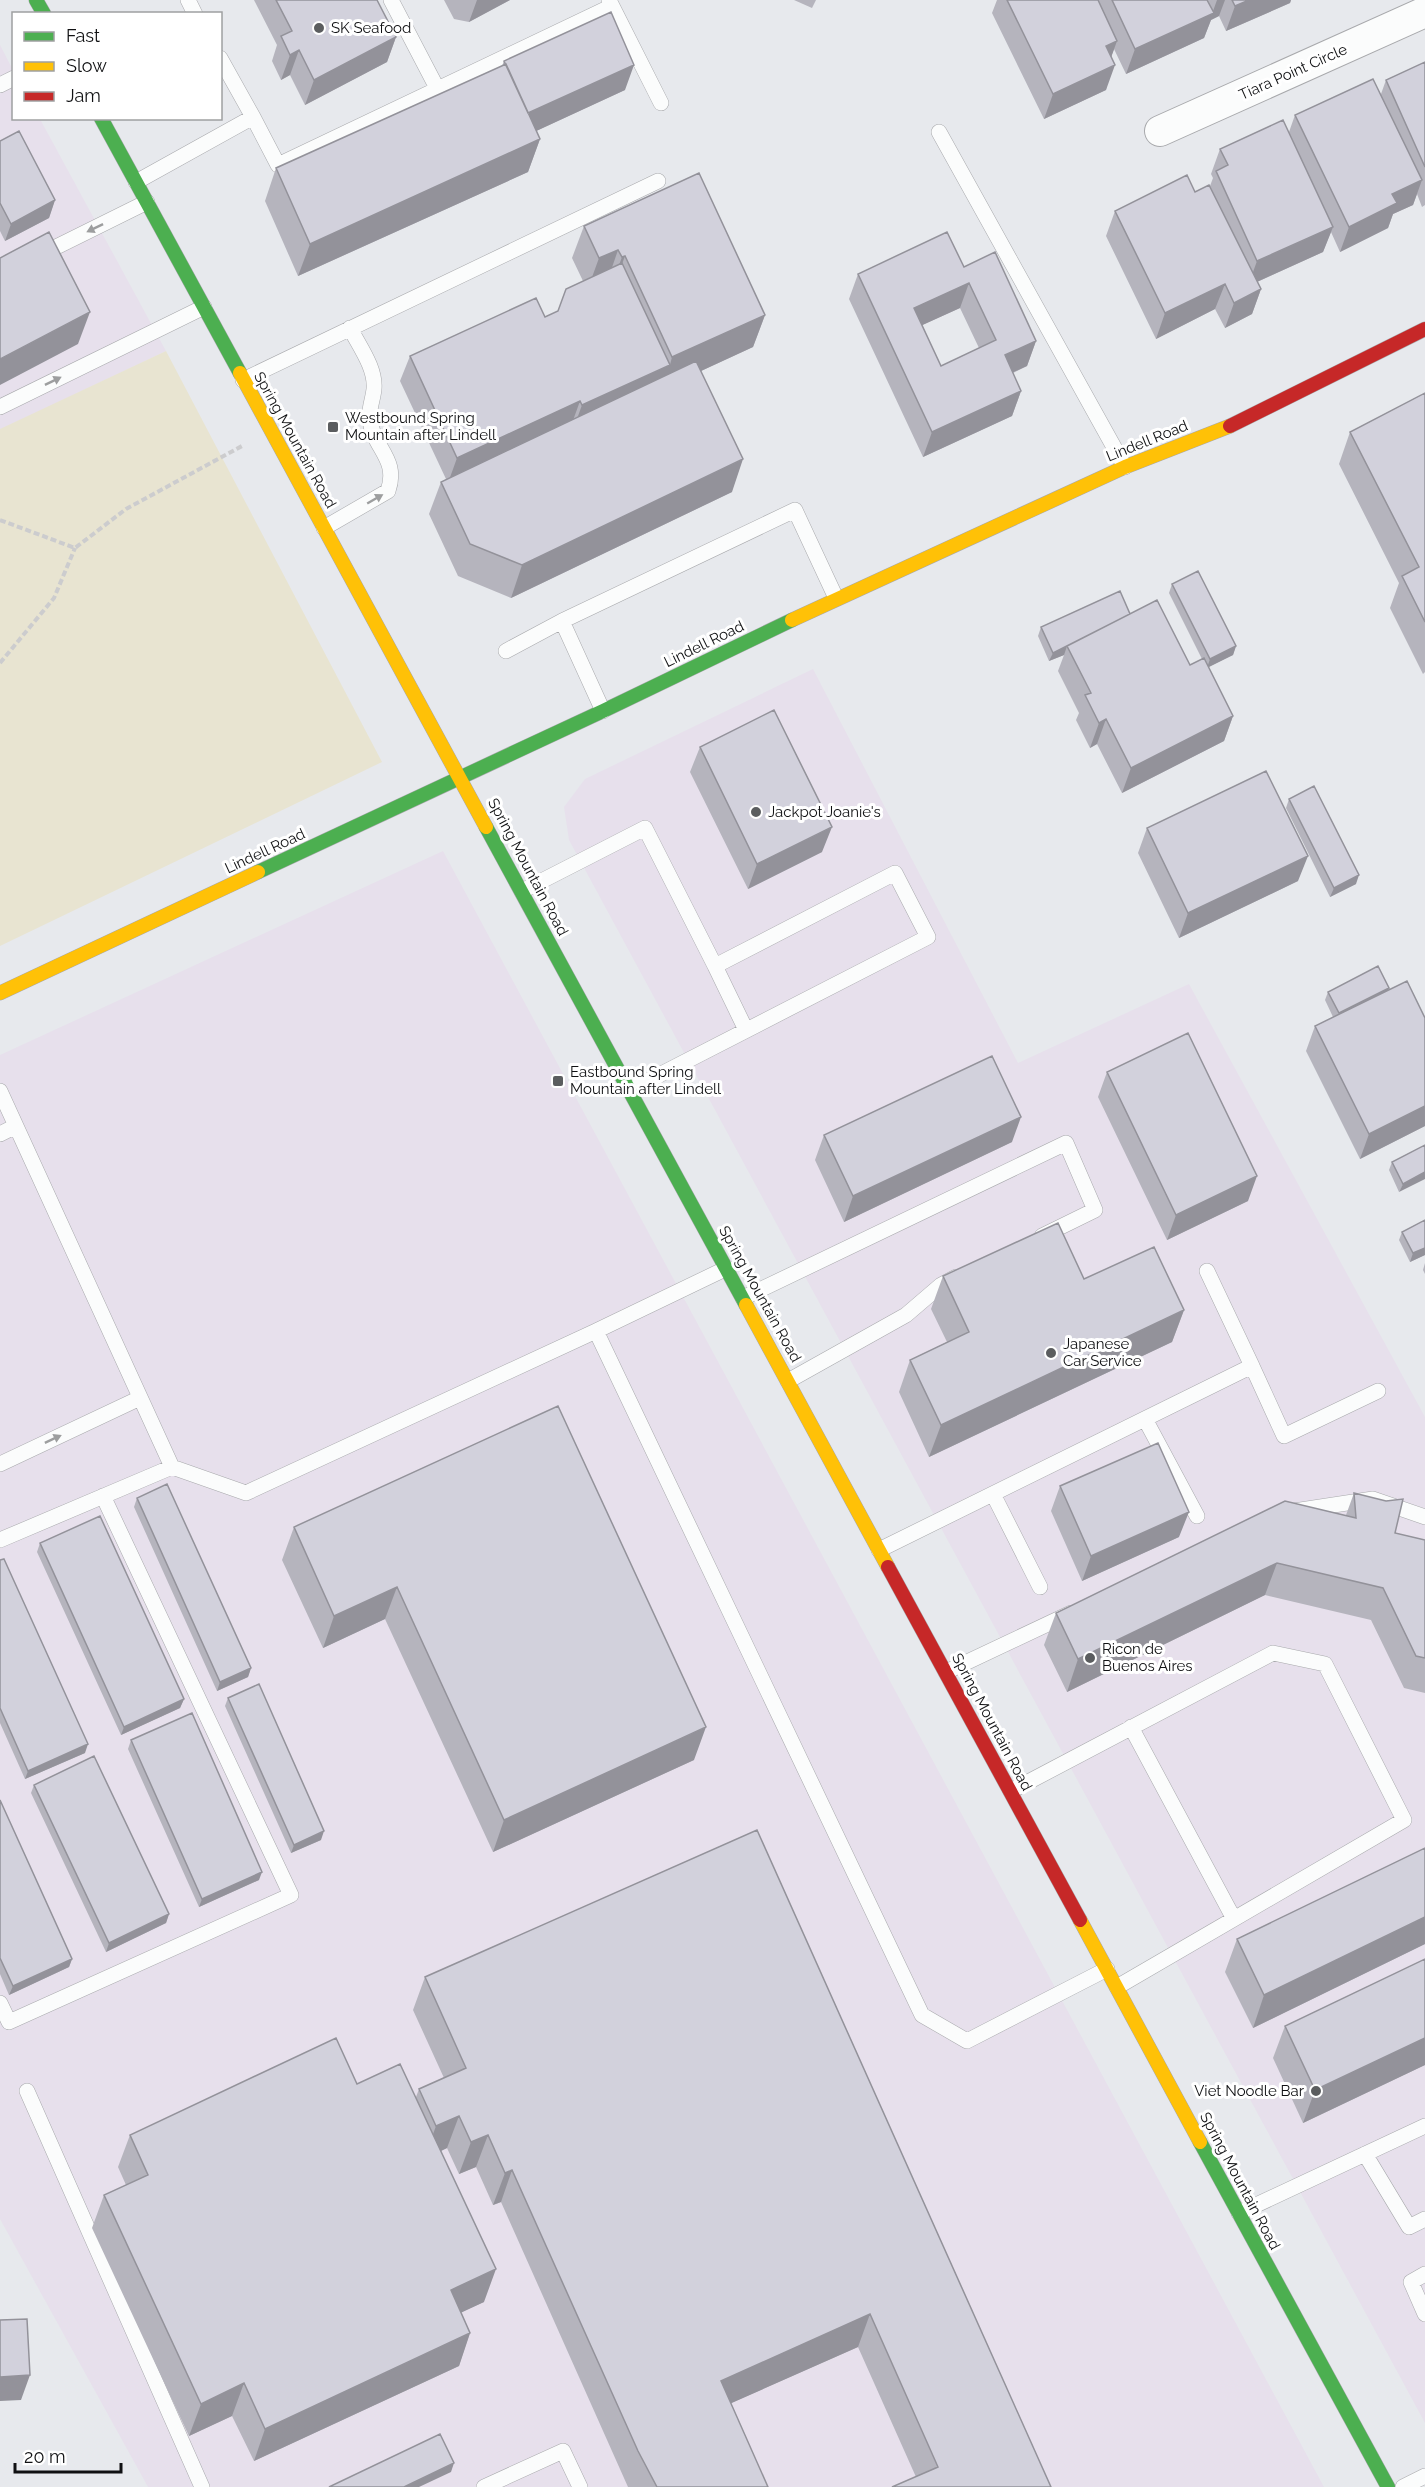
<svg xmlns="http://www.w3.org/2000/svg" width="1425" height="2487" viewBox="0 0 1425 2487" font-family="Raleway,sans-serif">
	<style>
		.commercial { fill: #e7e0ec }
		.sand { fill: #e8e4d1 }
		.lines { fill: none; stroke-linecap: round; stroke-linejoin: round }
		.lane-casing { stroke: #a8a9ac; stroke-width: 16 }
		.street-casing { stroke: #a8a9ac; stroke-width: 32 }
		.fast-casing { stroke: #a8a9ac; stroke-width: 15 }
		.slow-casing { stroke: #a8a9ac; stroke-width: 15 }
		.jam-casing { stroke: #a8a9ac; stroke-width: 15 }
		.path { stroke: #ccccce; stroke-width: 4; stroke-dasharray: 6 3; stroke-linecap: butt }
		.lane { stroke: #fbfcfc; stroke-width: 15 }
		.street { stroke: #fbfcfc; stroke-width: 30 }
		.fast { stroke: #4caf50; stroke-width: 14 }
		.slow { stroke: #ffc107; stroke-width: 14 }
		.jam { stroke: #c62828; stroke-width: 14 }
		.wall { fill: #b5b4bd; fill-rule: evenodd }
		.shaded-wall { fill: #93929a }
		.building { fill: #d2d1dc; stroke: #93929a; stroke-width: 1.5; fill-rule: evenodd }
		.oneway { fill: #9d9e9f }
		.poi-dot { fill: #5b5d5f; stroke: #fff; stroke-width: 2 }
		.labels { text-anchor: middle; stroke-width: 6; stroke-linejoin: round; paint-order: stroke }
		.poi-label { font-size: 15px; fill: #101113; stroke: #fff; text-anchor: start }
		.street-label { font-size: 15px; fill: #101113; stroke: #fff }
	</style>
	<rect width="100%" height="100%" fill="#e7e9ed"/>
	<path class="commercial" d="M0 45 13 70 14 118 40 119 166 351 0 430Z
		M813 669 1018 1063 1189 984 1425 1417V2423L569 840 564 807 585 779Z
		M443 851 1324 2487H148L0 2219V1055Z"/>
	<path class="sand" d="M166 351 382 762 0 946V429Z"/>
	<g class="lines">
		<g class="lane-casing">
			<path id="lane" d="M188 0 195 14
				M391 0 438 90
				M609 0 661 103
				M220 58 253 117
				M0 85 14 78
				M939 132 1125 467
				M136 182 253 117 278 165 612 6
				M40 255 147 202
				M243 380 658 181
				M0 407 204 307
				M324 528 388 491C399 459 374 449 370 421 368 410 373 400 374 389 376 368 359 346 350 328
				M562 621 603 711
				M506 651 562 621 795 510 836 598
				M522 891 645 828 715 966 895 873 928 937 630 1090
				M715 966 746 1030
				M0 1091 172 1467 246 1493 596 1331
				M0 1134 16 1126
				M727 1268 596 1331 922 2015 967 2041 1107 1969
				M743 1298 1066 1143 1095 1210 1042 1236
				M1252 1366 1284 1436 1378 1391
				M788 1381 906 1315 941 1285 956 1277
				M1145 1419 1197 1516
				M0 1464 140 1398
				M993 1494 1040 1587
				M1294 1511 1373 1499 1425 1517
				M0 1540 172 1467
				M879 1550 1252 1366 1207 1271
				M946 1672 1071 1613
				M1131 1727 1234 1919
				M1011 1791 1273 1653 1325 1664 1404 1820 1117 1987
				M0 2003 9 2022 291 1895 103 1496
				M27 2091 202 2487
				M1365 2154 1409 2227 1425 2219
				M1239 2213 1425 2126
				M1425 2274 1411 2282 1425 2314
				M484 2487 563 2451 580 2487
				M1403 2487 1425 2476"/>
		</g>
		<g class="street-casing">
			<path id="street" d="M1160 131 1425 12"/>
		</g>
		<g class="fast-casing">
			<path id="fast" d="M36 0 44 14
				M101 118 240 373
				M486 827 746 1305
				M258 872 603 711 792 620
				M1200 2142 1388 2487"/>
		</g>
		<g class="slow-casing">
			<path id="slow" d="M240 373 486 827
				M792 620 1125 467 1230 426
				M0 993 258 872
				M746 1305 888 1567
				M1080 1920 1200 2142"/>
		</g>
		<g class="jam-casing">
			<path id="jam" d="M1230 426 1425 329
				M888 1567 1080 1920"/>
		</g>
		<path class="path" d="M0 520 75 548 126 509 242 446
			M0 663 54 598 75 548"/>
		<use href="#lane" class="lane"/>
		<use href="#street" class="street"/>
		<use href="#fast" class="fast"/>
		<use href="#slow" class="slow"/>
		<use href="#jam" class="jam"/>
	</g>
	<path class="wall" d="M254 0H377L396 37 387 62 305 105 290 75 281 80 272 61 277 45Z
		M444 0H510L469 22 454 19Z
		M794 0H816L812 8Z
		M997 0H1291L1290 3 1226 31 1219 16 1211 20 1204 38 1126 74 1114 49 1111 57 1106 90 1044 119 992 13Z
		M504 61 625 90 536 131 540 139 528 172 298 276 265 201 276 168 502 66Z
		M1425 62V205L1422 207 1417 194 1413 205 1393 214 1388 228 1340 252 1331 232 1323 252 1257 282 1261 289 1252 314 1225 328 1215 309 1156 339 1106 236 1115 211 1195 192 1210 186 1213 178 1211 174 1220 149 1289 132 1295 115 1381 94 1386 80Z
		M0 141 55 200 49 218 5 241 0 231Z
		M584 226 765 315 753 347 701 371 732 492 511 598 458 576 429 514 441 482 446 479 400 381 410 356 545 317 558 311 583 281 572 258Z
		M964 267 1036 341 1027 366 1013 373 1021 391 1012 416 923 457 849 299 858 274ZM960 308 979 348 941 366 922 325Z
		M1425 393V672L1423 674 1390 608 1399 583 1339 464 1350 432Z
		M1172 584 1236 646 1233 655 1208 667 1233 716 1224 741 1122 793 1097 744 1090 748 1076 720 1079 713 1058 671 1064 655 1049 661 1038 636 1041 627 1130 614 1190 665 1202 659 1169 593Z
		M700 747 822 852 748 889 690 772Z
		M1289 799 1356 884 1330 897 1286 808Z
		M1147 828 1298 881 1179 938 1138 853Z
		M1388 990 1425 1018V1126L1360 1159 1306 1051 1315 1026 1333 1017 1325 1000 1328 992Z
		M1107 1072 1248 1201 1167 1240 1098 1097Z
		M824 1135 1012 1142 844 1222 815 1160Z
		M1425 1145 1399 1192 1389 1170 1392 1162Z
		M1425 1220V1255L1410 1262 1399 1240 1402 1232Z
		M1425 1263V1274L1423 1270Z
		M943 1276 1184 1310 1172 1342 929 1457 899 1392 910 1360 947 1342 931 1309Z
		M1060 1486 1179 1537 1082 1581 1051 1511Z
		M1354 1493 1395 1533 1425 1540V1693L1404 1688 1371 1620 1265 1595 1067 1692 1044 1645 1056 1613 1346 1515Z
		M137 1498 251 1668 248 1677 217 1691 134 1507Z
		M294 1527 694 1760 493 1852 385 1619 323 1648 282 1560Z
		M40 1543 184 1699 180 1708 121 1735 37 1552Z
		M0 1560 85 1753 25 1779 0 1723Z
		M228 1698 321 1840 291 1853 225 1706Z
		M131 1740 259 1880 199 1907 128 1749Z
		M34 1785 169 1914 166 1923 106 1952 31 1793Z
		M0 1800 72 1959 69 1967 9 1995 0 1974Z
		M757 1830 1051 2487 916 2477 858 2347 731 2403 768 2487H628L501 2202 493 2205 476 2167 459 2174 447 2148 441 2151 484 2302 461 2312 470 2333 459 2366 254 2461 232 2416 189 2436 92 2228 104 2195 126 2185 118 2167 130 2135 357 2084 416 2097 419 2089 444 2078 413 2010 425 1977Z
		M1425 1848V1944L1253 2028 1225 1972 1237 1939Z
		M1425 1959V2065L1303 2123 1273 2058 1285 2026Z"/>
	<path class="shaded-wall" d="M477 0H510L469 22Z
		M1217 0H1225L1219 16 1211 20 1204 38 1126 74 1135 49 1212 14Z
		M1249 0H1291L1290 3 1226 31 1235 6Z
		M396 37 387 62 305 105 314 80Z
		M1117 41 1108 66 1106 46Z
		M299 50 290 75 281 80 290 55Z
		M634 65 625 90 519 139 528 113Z
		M1115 65 1106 90 1044 119 1053 94Z
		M540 139 528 172 298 276 310 244Z
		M1422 180 1413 205 1393 214 1388 228 1340 252 1349 227 1392 194Z
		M55 200 49 218 5 241 11 224Z
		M1333 227 1323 252 1248 286 1257 261Z
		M618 250 607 282 587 291 599 258Z
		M625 256 613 288 610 290 622 257Z
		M969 283 960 308 905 333 914 308Z
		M1225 284 1215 309 1156 339 1165 313Z
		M1261 289 1252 314 1225 328 1234 303Z
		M90 312 78 344 0 385V359Z
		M765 315 753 347 573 430 582 405 670 365 672 357Z
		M1036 341 1027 366 996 380 1005 355Z
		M1021 391 1012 416 923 457 932 432Z
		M580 401 571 426 448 483 457 458Z
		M743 459 732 492 511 598 522 565Z
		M1067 646 1064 655 1049 661 1053 653Z
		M1236 646 1233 655 1207 668 1210 659Z
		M1233 716 1224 741 1122 793 1131 768Z
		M1106 719 1097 744 1090 748 1099 723Z
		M832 827 822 852 748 889 757 864Z
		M1308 856 1298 881 1179 938 1188 913Z
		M1359 875 1356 884 1330 897 1334 888Z
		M1389 988 1386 996 1336 1022 1339 1013Z
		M1425 1106V1126L1360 1159 1369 1134Z
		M1021 1117 1012 1142 844 1222 853 1196Z
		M1425 1172V1179L1399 1192 1403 1184Z
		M1257 1176 1248 1201 1167 1240 1176 1215Z
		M1425 1248V1255L1410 1262 1413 1253Z
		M1184 1310 1172 1342 929 1457 941 1425Z
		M1189 1512 1179 1537 1082 1581 1091 1556Z
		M1277 1563 1265 1595 1067 1692 1078 1659Z
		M397 1587 385 1619 323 1648 334 1616Z
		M251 1668 248 1677 217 1691 220 1682Z
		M184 1699 180 1708 121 1735 124 1727Z
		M706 1727 694 1760 493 1852 504 1820Z
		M88 1744 85 1753 25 1779 28 1771Z
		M324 1831 321 1840 291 1853 294 1845Z
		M262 1872 259 1880 199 1907 202 1899Z
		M169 1914 166 1923 106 1952 109 1943Z
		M1425 1917V1944L1253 2028 1264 1995Z
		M72 1959 69 1967 9 1995 13 1986Z
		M1425 2038V2065L1303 2123 1315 2090Z
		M459 2116 447 2148 424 2159 436 2126Z
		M488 2135 476 2167 459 2174 471 2142Z
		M512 2170 501 2202 493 2205 505 2173Z
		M496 2269 484 2302 439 2323 451 2290Z
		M870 2314 858 2347 709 2413 721 2381Z
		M470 2333 459 2366 254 2461 265 2429Z
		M30 2375 21 2400 0 2401V2377Z
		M244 2383 232 2416 189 2436 201 2404Z
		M454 2463 451 2472 419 2487H404Z"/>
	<path class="building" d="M276 0H377L396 37 314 80 299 50 290 55 281 36 292 31Z
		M1007 0H1098L1117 41 1106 46 1115 65 1053 94Z
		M1112 0H1207L1214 13 1135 49Z
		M1232 0H1249L1235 6Z
		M611 12 634 65 528 113 504 61Z
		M1425 62V167L1386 80Z
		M506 64 540 139 310 244 276 168Z
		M1373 79 1422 180 1392 194 1397 203 1349 227 1295 115Z
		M1283 120 1333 227 1257 261 1216 171 1228 165 1220 149Z
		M19 131 55 200 11 224 0 203V141Z
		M699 173 765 315 672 357 625 256 622 257 618 250 599 258 584 226Z
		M1187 175 1195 192 1209 185 1261 289 1234 303 1225 284 1165 313 1115 211Z
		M49 232 90 312 0 359V258Z
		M947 232 964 267 995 252 1036 341 1005 355 1021 391 932 432 858 274ZM969 283 996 340 941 366 914 308Z
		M622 263 670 365 582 405 580 401 457 458 410 356 536 298 545 317 558 311 566 289Z
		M696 361 743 459 522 565 470 544 441 482Z
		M1425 393V622L1402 576 1419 567 1350 432Z
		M1198 571 1236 646 1210 659 1172 584Z
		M1120 591 1130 614 1053 653 1041 627Z
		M1157 600 1190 665 1204 658 1233 716 1131 768 1106 719 1099 723 1085 695 1091 693 1067 646Z
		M774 710 832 827 757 864 700 747Z
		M1266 771 1308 856 1188 913 1147 828Z
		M1314 786 1359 875 1334 888 1289 799Z
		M1378 966 1389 988 1339 1013 1328 992Z
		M1407 981 1425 1018V1106L1369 1134 1315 1026Z
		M1188 1033 1257 1176 1176 1215 1107 1072Z
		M992 1056 1021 1117 853 1196 824 1135Z
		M1425 1145V1172L1403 1184 1392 1162Z
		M1425 1220V1248L1413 1253 1402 1232Z
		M1058 1223 1084 1279 1154 1247 1184 1310 941 1425 910 1360 969 1332 943 1276Z
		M558 1406 706 1727 504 1820 397 1587 334 1616 294 1527Z
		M1158 1443 1189 1512 1091 1556 1060 1486Z
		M167 1484 251 1668 220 1682 137 1498Z
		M1354 1493 1386 1501 1403 1499 1395 1533 1425 1540V1658L1416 1656 1383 1588 1277 1563 1078 1659 1056 1613 1285 1501 1356 1518Z
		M100 1516 184 1699 124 1727 40 1543Z
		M4 1559 88 1744 28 1771 0 1708V1560Z
		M259 1684 324 1831 294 1845 228 1698Z
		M192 1713 262 1872 202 1899 131 1740Z
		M94 1756 169 1914 109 1943 34 1785Z
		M0 1800 72 1959 13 1986 0 1958Z
		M757 1830 1051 2487H892L938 2467 870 2314 721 2381 768 2487H657L638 2451 512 2170 505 2173 488 2135 471 2142 459 2116 436 2126 419 2089 466 2068 425 1977Z
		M1425 1848V1917L1264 1995 1237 1939Z
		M1425 1959V2038L1315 2090 1285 2026Z
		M336 2038 357 2084 400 2064 496 2269 451 2290 470 2333 265 2429 244 2383 201 2404 104 2195 148 2175 130 2135Z
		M27 2319 30 2375 0 2377V2320Z
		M440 2434 454 2463 404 2487H329Z"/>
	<defs><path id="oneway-solid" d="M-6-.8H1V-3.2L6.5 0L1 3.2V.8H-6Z" transform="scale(1.5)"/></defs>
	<g class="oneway">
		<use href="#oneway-solid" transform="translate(95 228) rotate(154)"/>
		<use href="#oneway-solid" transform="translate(53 381) rotate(-26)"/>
		<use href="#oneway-solid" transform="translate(375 499) rotate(-30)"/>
		<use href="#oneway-solid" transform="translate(53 1439) rotate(-25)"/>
	</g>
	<g class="poi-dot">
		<circle cx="319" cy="28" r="6"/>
		<rect x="327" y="421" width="12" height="12" rx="3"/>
		<circle cx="756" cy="812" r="6"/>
		<rect x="552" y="1075" width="12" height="12" rx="3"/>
		<circle cx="1051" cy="1353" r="6"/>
		<circle cx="1090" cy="1658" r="6"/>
		<circle cx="1316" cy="2091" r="6"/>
	</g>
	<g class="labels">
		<g class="poi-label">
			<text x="331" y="33">SK Seafood</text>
			<text x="345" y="423">Westbound Spring<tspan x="345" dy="17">Mountain after Lindell</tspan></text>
			<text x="768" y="817">Jackpot Joanie's</text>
			<text x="570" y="1077">Eastbound Spring<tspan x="570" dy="17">Mountain after Lindell</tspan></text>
			<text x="1063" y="1349">Japanese<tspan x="1063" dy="17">Car Service</tspan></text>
			<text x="1102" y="1654">Ricon de<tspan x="1102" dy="17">Buenos Aires</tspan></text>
			<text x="1304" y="2096" text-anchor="end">Viet Noodle Bar</text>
		</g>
		<g class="street-label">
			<text transform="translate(1293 72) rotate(-24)" y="5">Tiara Point Circle</text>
			<text transform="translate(295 440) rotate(61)" y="5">Spring Mountain Road</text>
			<text transform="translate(1147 441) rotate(-22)" y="5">Lindell Road</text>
			<text transform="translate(704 644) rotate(-26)" y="5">Lindell Road</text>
			<text transform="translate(265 851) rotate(-25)" y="5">Lindell Road</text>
			<text transform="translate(528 867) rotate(62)" y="5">Spring Mountain Road</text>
			<text transform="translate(760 1294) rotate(61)" y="5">Spring Mountain Road</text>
			<text transform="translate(992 1722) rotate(62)" y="5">Spring Mountain Road</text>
			<text transform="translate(1240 2181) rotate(62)" y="5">Spring Mountain Road</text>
		</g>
	</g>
	<rect x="12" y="12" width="210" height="108" fill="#ffffff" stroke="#9fa0a1" stroke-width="1.5"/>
	<rect x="24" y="32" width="30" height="9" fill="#4caf50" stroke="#9fa0a1" stroke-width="1.5"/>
	<text x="66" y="42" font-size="18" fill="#101113">Fast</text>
	<rect x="24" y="62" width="30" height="9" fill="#ffc107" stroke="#9fa0a1" stroke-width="1.5"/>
	<text x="66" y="72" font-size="18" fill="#101113">Slow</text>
	<rect x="24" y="92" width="30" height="9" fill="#c62828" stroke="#9fa0a1" stroke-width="1.5"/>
	<text x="66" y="102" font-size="18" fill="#101113">Jam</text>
	<path d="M15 2463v9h106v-9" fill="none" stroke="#101113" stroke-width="3"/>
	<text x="24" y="2463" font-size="18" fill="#101113" stroke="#ffffff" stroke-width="4.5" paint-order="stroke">20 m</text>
</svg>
